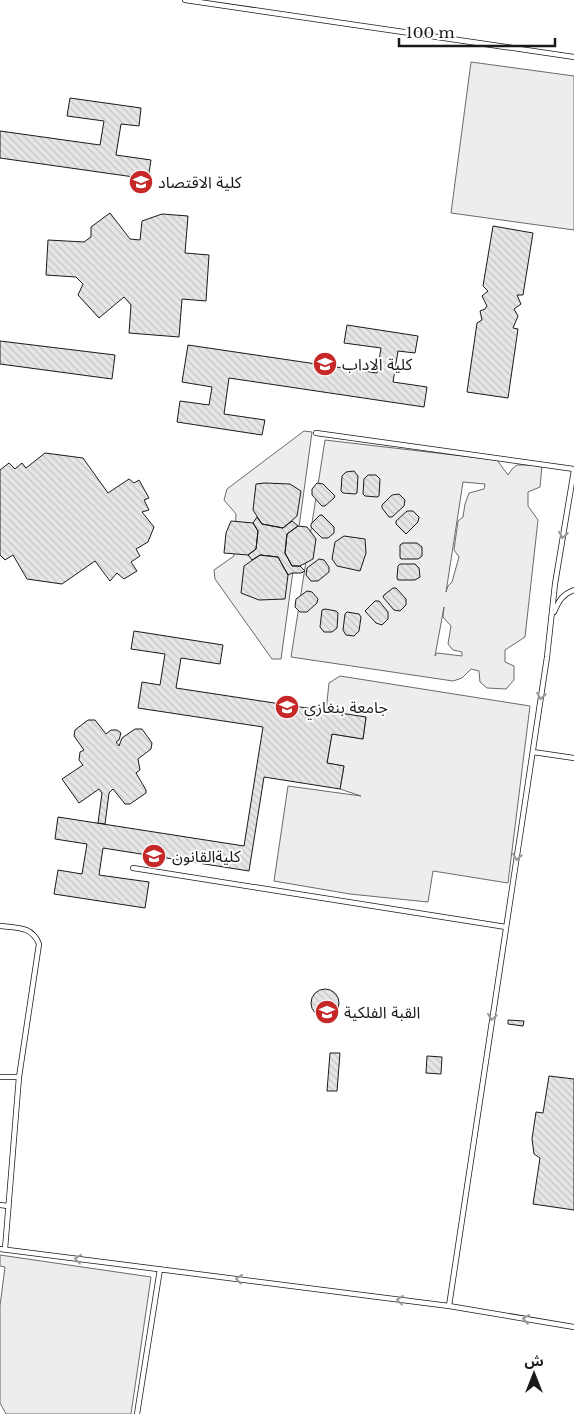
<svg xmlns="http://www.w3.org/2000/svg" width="574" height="1414" viewBox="0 0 574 1414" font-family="'Libre Baskerville','Noto Sans Arabic',serif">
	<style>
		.built { fill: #ededed; stroke: #6a6a6a; fill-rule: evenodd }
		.building { fill: url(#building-back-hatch); stroke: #1a1a1a }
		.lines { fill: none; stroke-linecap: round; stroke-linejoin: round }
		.lane-casing { stroke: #1a1a1a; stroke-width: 6 }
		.lane { stroke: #fff; stroke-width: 4.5 }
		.oneway { stroke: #989898 }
		.labels { text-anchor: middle; stroke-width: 4; stroke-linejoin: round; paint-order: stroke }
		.poi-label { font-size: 16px; fill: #1a1a1a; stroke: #fff; text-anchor: start }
	</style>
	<defs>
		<pattern id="building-back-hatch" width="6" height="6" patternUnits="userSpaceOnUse" patternTransform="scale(1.25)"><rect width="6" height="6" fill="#e6e6e6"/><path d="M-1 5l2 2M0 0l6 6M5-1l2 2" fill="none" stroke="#c5c5c5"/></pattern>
	</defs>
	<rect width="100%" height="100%" fill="#fff"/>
	<path class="built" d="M471 62 574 76V230L451 213Z
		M304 431 312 432 281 659H272L215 579 214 570 234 556 236 514 224 500 227 489Z
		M325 440 497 460 508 475 512 469 517 465H542L540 487 528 492V506L538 520 525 637 505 650V662L514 666V680L506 689 487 688 480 682 479 671 471 669 462 678 453 681 291 657ZM463 482 485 484 484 489 469 493 465 504 463 517 458 521 454 550 459 557 452 582 448 586 446 592ZM444 607 443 617 451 626 448 644 453 650 462 652V656L437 653 435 656Z
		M340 676 530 706 508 883 433 871 428 902 350 894 274 881 288 786 361 796 340 789 344 766 327 763 332 734 363 739 366 718 326 711 329 683Z
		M0 1255 151 1277 131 1414H6L0 1403V1306L5 1267 0 1266Z"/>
	<path class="building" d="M70 98 141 108 139 126 121 124 116 155 151 160 148 179 0 158V131L100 145 104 121 67 116Z
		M110 213 130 239 140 240 142 221 162 214 188 216 185 253 209 255 206 301 182 299 179 337 129 333 131 305 124 297 99 318 78 295 83 284 76 277 46 275 48 240 84 242 91 237V227Z
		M493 226 533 233 523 295H517L521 304 514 309 518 316 513 328 518 329 508 398 467 392 477 323 482 320 480 311 485 309 487 306 482 296 488 291 483 286Z
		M347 325 418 336 415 353 398 351 393 382 427 387 424 407 229 378 224 414 265 420 262 435 177 422 180 401 209 405 212 387 182 382 188 345 377 373 381 348 344 343Z
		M0 341 115 355 112 379 0 364Z
		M45 453 83 458 108 493 129 479 134 483 139 480 149 498 144 500 149 510 142 512 154 527 148 542 136 549 140 556 131 562 137 571 124 579 117 573 110 581 95 561 62 584 27 579 13 555 5 560 0 555V470L9 463 15 469 22 463 26 468Z
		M354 471 358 476 357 493 355 494 343 493 341 491 342 476 346 472Z
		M368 475H376L380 479 379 496 377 497 365 496 363 494 364 479Z
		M265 483 290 484 301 491 297 516 283 528 262 524 253 510 256 484Z
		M317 483 323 484 335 496 334 498 325 506H322L312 495V489Z
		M399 494 405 500 404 506 392 517H389L382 508V505L392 495Z
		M407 511H413L419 517 418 522 406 534 396 524V521Z
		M320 515H322L334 527V533L328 538H322L311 527V524Z
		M257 517 262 524 283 528 292 521 298 526 287 534 285 553 292 566H300L305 571 301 573H292L288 575 278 557 260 555 252 560 248 555 256 549 258 531 253 523Z
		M231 521 253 523 258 531 256 549 248 555 224 553 226 533Z
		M298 526 307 527 316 539 313 559 300 566H292L285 553 287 534Z
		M344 536 365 539 366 553 360 571 337 566 332 559 335 542Z
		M403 543H417L422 547V556L418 559H401L400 557V545Z
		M260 555 278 557 288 575 285 599 259 600 241 593 244 566Z
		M319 559 324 560 329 567V572L318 581H311L306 575 307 568Z
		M400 564H415L419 568 420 577 415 580H398L397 578 398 566Z
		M393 588H396L406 599V605L400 611 394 610 383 597 384 595Z
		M307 591 312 592 318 599 317 603 307 612H300L295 607 296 599Z
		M375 601H379L388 612V619L382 625 376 623 365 611Z
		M325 609 336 611 338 613 337 628 332 632H324L320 627 322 610Z
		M347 612 359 614 361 617 359 631 354 636 346 635 343 630 345 614Z
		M134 631 223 645 220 664 181 658 176 688 366 717 363 739 332 734 327 763 344 766 340 789 264 777 249 871 103 848 99 875 149 882 145 908 54 894 58 870 82 874 87 844 55 839 58 817 244 846 263 727 138 708 142 682 160 685 165 654 131 649Z
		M88 720H95L106 734 111 730H117L121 733 119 740 116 742 119 746 122 738 135 729H142L152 743 151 749 138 759 140 770 136 773 146 790V793L130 804H125L113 789 109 793 105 824 98 823 102 793 99 789 79 803 62 779 83 765 79 760 80 752 84 750 74 736 75 730Z
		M311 1003a14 14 0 1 1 28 0a14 14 0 1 1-28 0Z
		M508 1020 524 1021 523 1026 508 1024Z
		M330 1053H340L337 1091H327Z
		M427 1056 442 1057 441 1074 426 1073Z
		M549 1076 574 1079V1210L533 1204 540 1158 534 1154 532 1139 536 1112 543 1113Z"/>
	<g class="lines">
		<g class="lane-casing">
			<path id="lane" d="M185 0 574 57
				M316 433 574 469
				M554 612C559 600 563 594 574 590
				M533 752 574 758
				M133 868 506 927
				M0 926C17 928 32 926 39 944L19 1077 5 1249
				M0 1077H19
				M0 1205 8 1206
				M0 1249 449 1306 574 1327
				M449 1306 547 657 555 584 574 470
				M137 1414 160 1269"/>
		</g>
		<use href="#lane" class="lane"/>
	</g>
	<defs><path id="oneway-chevron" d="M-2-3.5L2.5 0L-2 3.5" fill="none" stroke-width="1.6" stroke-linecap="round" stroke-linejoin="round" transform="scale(1.25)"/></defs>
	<g class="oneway">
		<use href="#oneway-chevron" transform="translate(563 535) rotate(99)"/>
		<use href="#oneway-chevron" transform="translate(541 696) rotate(99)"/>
		<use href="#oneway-chevron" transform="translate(517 857) rotate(99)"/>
		<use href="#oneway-chevron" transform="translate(492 1017) rotate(99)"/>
		<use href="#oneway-chevron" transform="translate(78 1259) rotate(-173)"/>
		<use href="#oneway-chevron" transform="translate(239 1279) rotate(-173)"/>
		<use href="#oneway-chevron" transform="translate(400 1300) rotate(-173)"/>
		<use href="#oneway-chevron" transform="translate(526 1319) rotate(-171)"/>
	</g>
	<defs>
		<g id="university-disc" transform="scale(1.25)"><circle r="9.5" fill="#c62828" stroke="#fff"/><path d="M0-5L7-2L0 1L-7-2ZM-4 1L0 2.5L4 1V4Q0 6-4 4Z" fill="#fff"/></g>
	</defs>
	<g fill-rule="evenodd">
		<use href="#university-disc" x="141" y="182"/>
		<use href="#university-disc" x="325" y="364"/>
		<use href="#university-disc" x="287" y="707"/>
		<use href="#university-disc" x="154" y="856"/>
		<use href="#university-disc" x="327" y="1012"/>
	</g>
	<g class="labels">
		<g class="poi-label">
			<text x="158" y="188">كلية الاقتصاد</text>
			<text x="342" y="370">كلية الاداب</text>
			<text x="304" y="713">جامعة بنغازي</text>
			<text x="172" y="862">كليةالقانون</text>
			<text x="344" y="1018">القبة الفلكية</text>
		</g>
	</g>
	<g transform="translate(534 1374)" stroke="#ffffff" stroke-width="4" paint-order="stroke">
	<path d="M0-4L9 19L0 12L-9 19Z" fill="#1a1a1a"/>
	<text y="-8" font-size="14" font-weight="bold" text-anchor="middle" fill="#1a1a1a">ش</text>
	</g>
	<path d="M399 38v8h156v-8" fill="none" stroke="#1a1a1a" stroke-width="2.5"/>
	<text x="406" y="38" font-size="15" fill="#1a1a1a" stroke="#ffffff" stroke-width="4" paint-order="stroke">100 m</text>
</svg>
